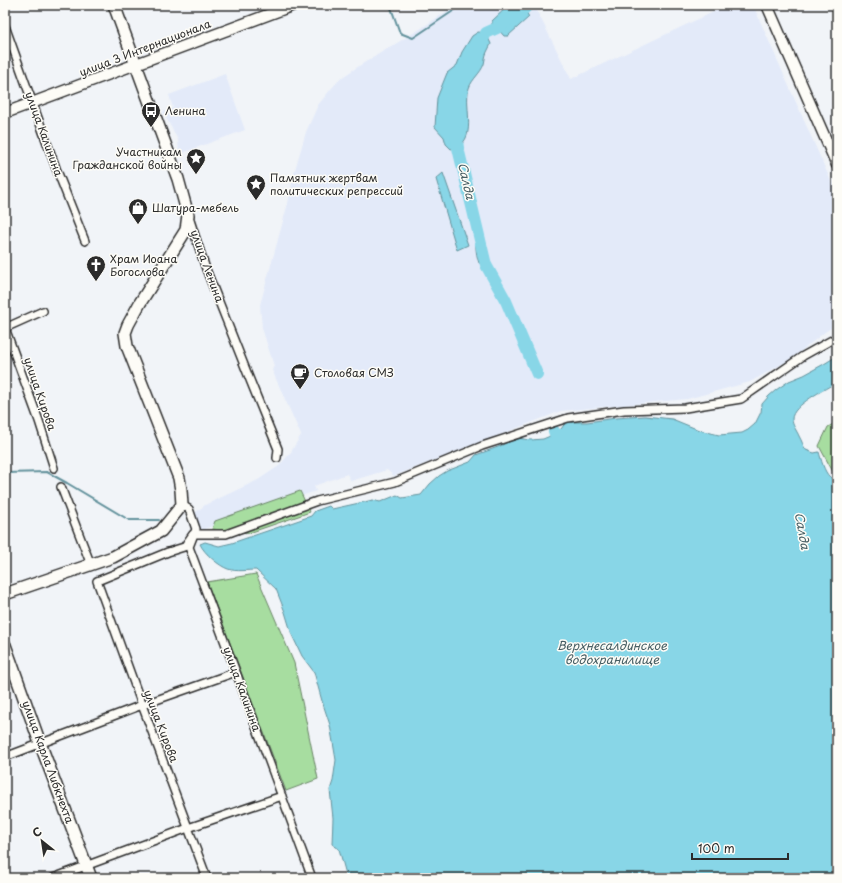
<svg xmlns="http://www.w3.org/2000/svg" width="842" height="883" viewBox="0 0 842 883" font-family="'Playpen Sans',sans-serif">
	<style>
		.built { fill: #e3eaf9 }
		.green { fill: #a7dda0; stroke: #698466 }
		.water { fill: #88d6e7; stroke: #63929c }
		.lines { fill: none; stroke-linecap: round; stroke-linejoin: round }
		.stream { stroke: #63929c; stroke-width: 2 }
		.river { stroke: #88d6e7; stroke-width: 12 }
		.street-casing { stroke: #2b2b2b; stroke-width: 10 }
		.secondary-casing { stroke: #2b2b2b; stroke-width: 13 }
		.primary-casing { stroke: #2b2b2b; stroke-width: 14 }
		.street { stroke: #fdfcf7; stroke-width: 7 }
		.secondary { stroke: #fdfcf7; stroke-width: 10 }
		.primary { stroke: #fdfcf7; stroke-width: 11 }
		.labels { text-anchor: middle; stroke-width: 3; stroke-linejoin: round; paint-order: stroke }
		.street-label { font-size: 11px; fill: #2b2b2b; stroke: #fdfcf7 }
		.poi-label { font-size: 11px; fill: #2b2b2b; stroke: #fdfcf7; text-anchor: start }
		.water-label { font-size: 12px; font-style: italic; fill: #475e63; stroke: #fdfcf7 }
	</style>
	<rect width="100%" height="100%" fill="#f1f4f8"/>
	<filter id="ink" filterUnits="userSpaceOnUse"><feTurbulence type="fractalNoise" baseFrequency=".025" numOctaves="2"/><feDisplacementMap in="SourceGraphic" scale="8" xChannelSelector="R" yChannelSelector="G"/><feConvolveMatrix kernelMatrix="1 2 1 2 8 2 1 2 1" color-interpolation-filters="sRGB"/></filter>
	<g filter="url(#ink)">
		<path class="built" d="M456 5H534L571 79 728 5H753L837 195V324L825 332 791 359 750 382 687 399 561 411 394 476 387 470 351 481 347 474 314 486 316 491 201 530 195 513 205 505 258 480 279 466 291 452 301 435 272 370 274 366 262 328 260 305 288 203 294 173 306 132 318 105 331 89 341 78 359 66 420 29Z
			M225 74 245 130 179 154 178 140 163 112 173 108 169 95Z"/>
		<path class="green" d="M837 422V479L819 446 828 427Z
			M300 491 310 512 249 533 212 529 215 521Z
			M256 574 294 663 318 779 286 791 207 582Z"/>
		<path class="water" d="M509 5H522L529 17 508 36H504L497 28 492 25V21Z
			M478 32 486 33 491 44C490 47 488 49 487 52 485 56 485 60 484 64 481 73 472 79 469 88 463 107 480 143 451 149L446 144 444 137 435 127 437 98 447 73 457 65 462 52 472 36Z
			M443 173 468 245 457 250 436 179Z
			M477 228 481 233 488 259V263L486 265 479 263C475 252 475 240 477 228Z
			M837 356V382C826 389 792 405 792 419 792 425 797 431 799 436 802 441 803 446 806 450L814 453 819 452C821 459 824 472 830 477 833 480 835 480 837 484V878H347L339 849 332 844 333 818 330 790 333 781 336 760 330 725 322 701 314 672 302 656 292 635 285 612 276 589 256 570C247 570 237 572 228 569 219 566 204 553 200 544L205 542 219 546 232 543 311 516 315 511 329 506 332 509 373 500 380 502 397 495 402 498 421 495 430 484 439 476 447 471 470 462 476 455 498 447 517 438 531 440 543 439 555 434 561 429 566 422H587L616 418 645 416 672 419 699 430 719 435 742 433 748 430 755 424 761 412 762 404 769 396 776 390 789 381 804 375 824 364Z"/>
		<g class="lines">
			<path class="stream" d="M390 5 400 33 413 38 462 5
				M5 473 47 472 67 483 129 520H159"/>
			<path class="river" d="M479 48 486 33 497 28 524 9 528 5
				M456 132 458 148 486 265 506 301 537 374
				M554 431 555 434 571 437"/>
			<g class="street-casing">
				<path id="street" d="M5 26 56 168 85 241
					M189 217 206 269 250 380 278 449 277 458
					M5 328 39 421 54 468
					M5 328 43 311
					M61 487 91 565
					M182 505 189 509 196 529 189 547 236 672 312 878
					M5 757 142 705 236 672
					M53 878 188 828 282 796
					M207 878 142 705 97 581 168 552 184 547 193 534H226L317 501 395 482 482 446 568 418 624 410 685 408 741 399 803 356 837 337"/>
			</g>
			<g class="secondary-casing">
				<path id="secondary" d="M767 5 837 165
					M5 113 294 5"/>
			</g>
			<g class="primary-casing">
				<path id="primary" d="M5 594 113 557 161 531 182 505 181 490 179 478 127 346 125 333 128 325 140 303 186 230 188 215 178 179 114 5
					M5 645 40 743 91 878"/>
			</g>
			<use href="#street" class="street"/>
			<use href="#secondary" class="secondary"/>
			<use href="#primary" class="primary"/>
		</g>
	</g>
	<defs>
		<g id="bus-pin" transform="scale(1)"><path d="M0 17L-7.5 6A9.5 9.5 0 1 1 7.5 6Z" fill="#2b2b2b" stroke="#fdfcf7"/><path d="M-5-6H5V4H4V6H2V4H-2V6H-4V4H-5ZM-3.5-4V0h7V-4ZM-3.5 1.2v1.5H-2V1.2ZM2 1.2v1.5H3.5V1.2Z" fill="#fff"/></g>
		<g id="sight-pin" transform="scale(1)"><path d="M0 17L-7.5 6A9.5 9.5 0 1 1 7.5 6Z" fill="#2b2b2b" stroke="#fdfcf7"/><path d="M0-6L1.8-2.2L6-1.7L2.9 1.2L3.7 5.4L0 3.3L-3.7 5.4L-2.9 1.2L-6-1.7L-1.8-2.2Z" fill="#fff"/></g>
		<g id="shop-pin" transform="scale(1)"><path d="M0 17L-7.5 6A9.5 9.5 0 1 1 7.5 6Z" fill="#2b2b2b" stroke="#fdfcf7"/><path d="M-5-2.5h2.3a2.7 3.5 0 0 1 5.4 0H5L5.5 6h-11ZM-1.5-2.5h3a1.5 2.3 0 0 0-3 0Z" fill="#fff"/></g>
		<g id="church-pin" transform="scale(1)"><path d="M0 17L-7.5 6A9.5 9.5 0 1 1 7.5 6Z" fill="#2b2b2b" stroke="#fdfcf7"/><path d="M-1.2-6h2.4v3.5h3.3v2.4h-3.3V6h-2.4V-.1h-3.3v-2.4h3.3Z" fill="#fff"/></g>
		<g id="cafe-pin" transform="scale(1)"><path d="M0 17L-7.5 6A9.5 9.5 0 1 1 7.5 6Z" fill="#2b2b2b" stroke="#fdfcf7"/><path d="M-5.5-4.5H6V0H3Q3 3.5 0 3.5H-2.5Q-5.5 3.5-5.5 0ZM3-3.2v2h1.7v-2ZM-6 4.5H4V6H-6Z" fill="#fff"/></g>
	</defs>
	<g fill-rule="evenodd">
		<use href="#bus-pin" x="151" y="111"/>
		<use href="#sight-pin" x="196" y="158"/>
		<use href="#sight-pin" x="256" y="184"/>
		<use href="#shop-pin" x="138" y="208"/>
		<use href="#church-pin" x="96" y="265"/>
		<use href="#cafe-pin" x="300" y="373"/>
	</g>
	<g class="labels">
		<g class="street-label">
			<text transform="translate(145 48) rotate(-21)" y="4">улица 3 Интернационала</text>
			<text transform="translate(44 134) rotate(70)" y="4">улица Калинина</text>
			<text transform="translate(207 266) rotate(70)" y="4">улица Ленина</text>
			<text transform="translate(40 394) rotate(71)" y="4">улица Кирова</text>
			<text transform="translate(242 689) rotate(70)" y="4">улица Калинина</text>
			<text transform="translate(161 726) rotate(69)" y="4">улица Кирова</text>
			<text transform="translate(48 762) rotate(70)" y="4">улица Карла Либкнехта</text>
		</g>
		<g class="poi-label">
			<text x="165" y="115">Ленина</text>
			<text x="182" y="156" text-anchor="end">Участникам<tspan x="182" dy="13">Гражданской войны</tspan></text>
			<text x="270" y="182">Памятник жертвам<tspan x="270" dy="13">политических репрессий</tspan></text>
			<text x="152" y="212">Шатура-мебель</text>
			<text x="110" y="263">Храм Иоана<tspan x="110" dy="13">Богослова</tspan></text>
			<text x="314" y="377">Столовая СМЗ</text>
		</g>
		<g class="water-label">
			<text transform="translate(466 181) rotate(77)" y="4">Салда</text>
			<text transform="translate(802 531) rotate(80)" y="4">Салда</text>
			<text x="612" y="650">Верхнесалдинское<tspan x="612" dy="14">водохранилище</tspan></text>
		</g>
	</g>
	<rect width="842" height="883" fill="none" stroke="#fdfcf7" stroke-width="20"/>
	<rect x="10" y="10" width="822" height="863" fill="none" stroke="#2b2b2b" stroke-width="1.5" filter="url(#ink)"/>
	<g transform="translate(42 841) rotate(330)" stroke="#fdfcf7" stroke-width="3" paint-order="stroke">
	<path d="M0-3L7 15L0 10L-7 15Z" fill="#2b2b2b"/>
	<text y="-6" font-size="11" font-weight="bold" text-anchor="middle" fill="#2b2b2b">С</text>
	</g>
	<path d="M692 853v6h96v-6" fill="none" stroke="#2b2b2b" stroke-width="2"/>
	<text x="698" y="853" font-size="12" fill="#2b2b2b" stroke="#fdfcf7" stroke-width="3" paint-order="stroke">100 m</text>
</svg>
